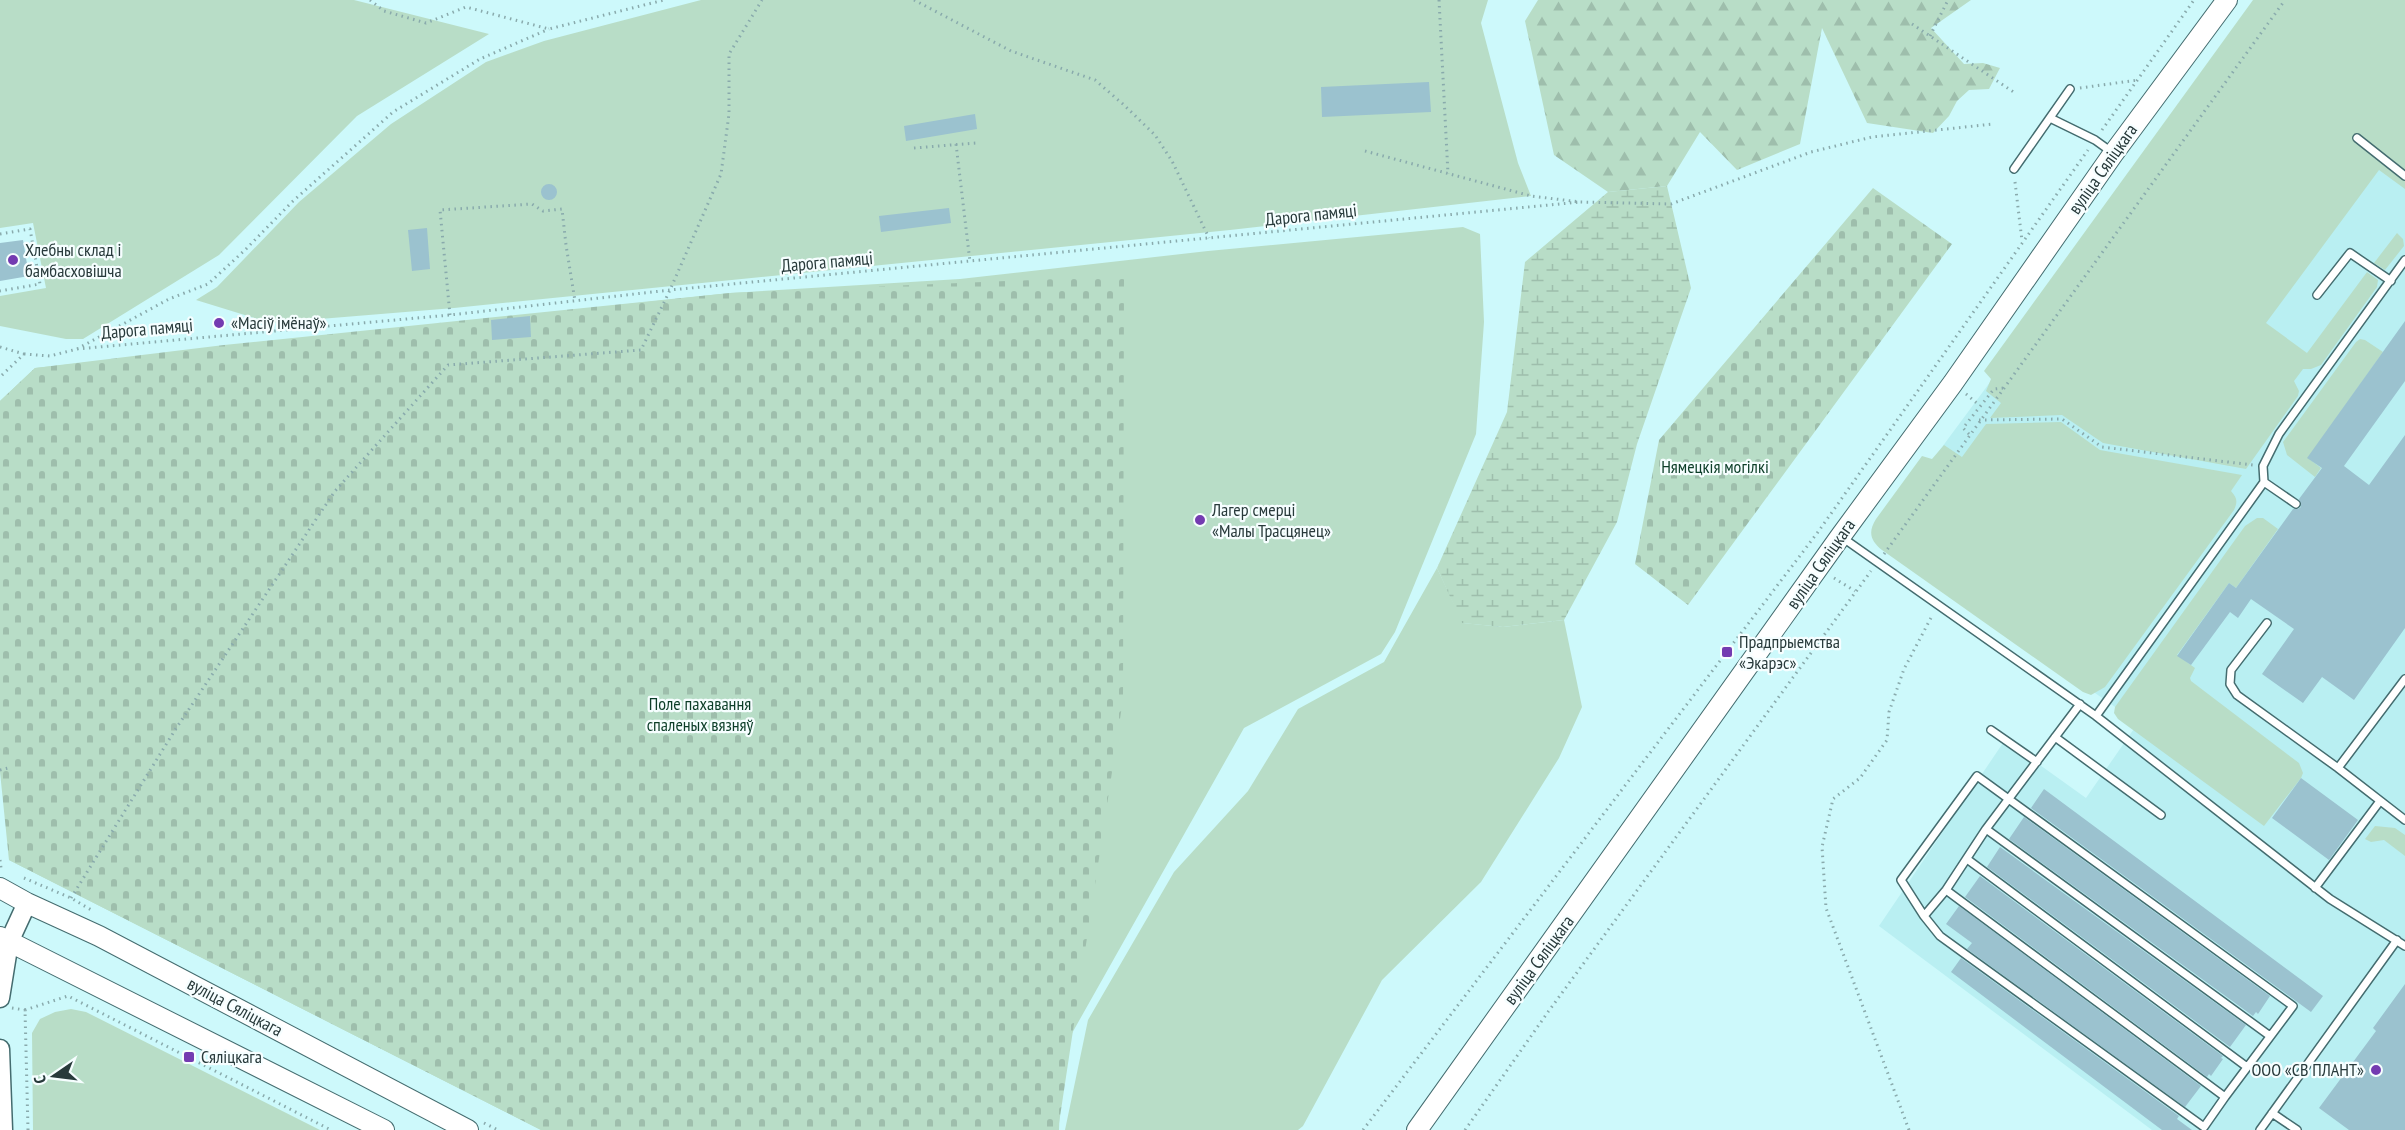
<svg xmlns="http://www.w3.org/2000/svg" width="2405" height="1130" viewBox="0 0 2405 1130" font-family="'PT Sans Narrow',sans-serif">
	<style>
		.built { fill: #b9eff2 }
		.grass { fill: #b8ddc7 }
		.forest { fill: url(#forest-firs) }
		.wetland { fill: url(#wetland-marsh) }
		.cemetery { fill: url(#cemetery-stones) }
		.building { fill: #9bc2cf }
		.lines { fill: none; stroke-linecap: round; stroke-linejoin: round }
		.service-casing { stroke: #446c6f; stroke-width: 10 }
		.tertiary-casing { stroke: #446c6f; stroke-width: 21 }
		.secondary-casing { stroke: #446c6f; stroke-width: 22 }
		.path { stroke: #89aaac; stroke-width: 3; stroke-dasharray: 1.5 4.5; stroke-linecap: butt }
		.service { stroke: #fff; stroke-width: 7 }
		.tertiary { stroke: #fff; stroke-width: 18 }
		.secondary { stroke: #fff; stroke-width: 20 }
		.poi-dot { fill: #743bb1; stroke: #f6feff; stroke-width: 2 }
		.labels { text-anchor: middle; stroke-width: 4.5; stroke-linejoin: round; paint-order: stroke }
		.street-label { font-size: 18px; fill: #283a3b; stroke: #f6feff }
		.poi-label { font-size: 18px; fill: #283a3b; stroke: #f6feff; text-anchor: start }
		.park-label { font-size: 18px; fill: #0c3e28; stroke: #f6feff }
	</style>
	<defs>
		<pattern id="forest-firs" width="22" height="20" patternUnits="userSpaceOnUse" patternTransform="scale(1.5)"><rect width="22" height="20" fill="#b8ddc7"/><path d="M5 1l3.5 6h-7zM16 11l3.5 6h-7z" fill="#9ebeac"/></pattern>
		<pattern id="wetland-marsh" width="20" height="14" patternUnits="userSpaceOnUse" patternTransform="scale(1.5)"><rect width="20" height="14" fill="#b8ddc7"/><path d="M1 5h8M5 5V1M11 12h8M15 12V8" fill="none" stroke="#9ebeac"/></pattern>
		<pattern id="cemetery-stones" width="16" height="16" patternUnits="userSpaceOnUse" patternTransform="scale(1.5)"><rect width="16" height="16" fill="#b8ddc7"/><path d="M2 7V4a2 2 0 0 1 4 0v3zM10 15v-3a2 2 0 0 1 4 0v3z" fill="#9ebeac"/></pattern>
	</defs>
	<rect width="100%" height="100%" fill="#cdf9fb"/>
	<path class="built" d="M2273 0H2405V1130H2152L1879 926 2005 740 2086 798 2138 723 1874 539Z"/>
	<path class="grass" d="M0 0H354L489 34 357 116 219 255 83 339H66L0 326V296L46 288 33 223 0 228Z
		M701 0H1488L1481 23 1518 163 1531 196 1230 230 454 308 271 323 196 300 217 287 299 202 391 124 486 62 544 41Z
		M2253 0H2405V189L2379 170 2266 323 2307 353 2367 272 2378 280 2377 287 2321 365 2311 369H2303L2294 381 2299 391 2298 396 2246 469 2103 443 2062 415 1990 418 2001 403 1986 391 1991 379 1984 371Z
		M1463 227 1480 234 1484 322 1476 434 1395 632 1381 654 1244 728 1062 1051 1059 1130H541L9 860 0 401 35 368 730 293 960 279 1208 251Z
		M2397 233 2403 239 2404 246 2385 270 2374 263Z
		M2360 339 2365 340 2383 352 2308 458 2321 468 2315 477 2287 455 2283 442 2356 342Z
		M2061 422 2100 450 2242 475 2231 491C2237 498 2238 501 2234 510L2105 687 2091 695 2083 692 1882 550C1870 540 1868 532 1876 519L1922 456 1932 459 1944 445 1962 457 1986 424Z
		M2257 518H2263L2278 529 2236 588 2229 583 2177 655 2195 668 2190 678 2191 681 2299 763 2303 773 2301 778 2264 826 2118 719 2114 713 2115 707 2245 526Z
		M1437 568 1463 623 1503 627 1564 620 1582 707 1559 758 1481 882 1382 980 1303 1126 1298 1130H1065L1088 1020 1174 872 1248 791 1298 709 1384 662Z
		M2375 826 2395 828 2405 835V856L2384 840 2371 842 2365 839Z
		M71 1009 86 1012 320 1130H33L32 1033 40 1019 55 1012Z"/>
	<path class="forest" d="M1538 0H1971L1931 28 1964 64 1983 63 2000 68 1989 89 1969 90 1957 101 1949 116 1933 133 1867 123 1822 28 1800 144 1737 170 1700 132 1667 186 1608 192 1554 155 1525 21Z"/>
	<path class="wetland" d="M1667 186 1691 288 1637 444 1617 522 1564 620 1503 627 1462 623 1437 568 1507 412 1525 262 1608 192Z"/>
	<path class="cemetery" d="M1873 188 1952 244 1688 605 1635 564 1659 440Z
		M1124 276 1123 699 1058 1130H541L9 860 0 772V401L35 368 224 345 730 293Z"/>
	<path class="building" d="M1429 82 1431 112 1322 117 1321 87Z
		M975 114 977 129 906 141 904 126Z
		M541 192a8 8 0 1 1 16 0a8 8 0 1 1-16 0Z
		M949 208 951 223 881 232 879 216Z
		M427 228 430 269 412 271 408 230Z
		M23 240 29 276 0 281V243Z
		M530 316 531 337 492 340 491 320Z
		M2405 321V381L2344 466 2369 485 2405 435V628L2354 700 2322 677 2303 703 2262 674 2294 629 2251 599 2238 618 2230 612 2191 665 2177 656 2229 583 2236 588 2293 509H2298L2301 507 2299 499 2322 468 2307 458Z
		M2301 778 2358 820 2329 860 2272 818Z
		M2044 789 2323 996 2311 1012 2031 808Z
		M2024 817 2270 996 2258 1014 2256 1012 2253 1016 2009 839Z
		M2000 847 2246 1025 2230 1047 1987 867Z
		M1980 876 2223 1056 2221 1058 2223 1059 2211 1076 2209 1074 2207 1077 1965 897Z
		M1959 906 2201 1086 2185 1107 1967 949 1972 943 1946 924Z
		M1961 958 2179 1116 2177 1119 2192 1130H2162L1951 972Z
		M2405 984V1130H2349L2319 1108 2376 1031 2373 1028Z"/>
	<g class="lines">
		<g class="service-casing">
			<path id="service" d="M2050 118 2095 140 2113 153
				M2357 138 2405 176
				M2014 169 2070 89
				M2317 295 2350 253 2391 281
				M2264 482 2296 504
				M1843 538 2096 716 2264 482 2263 466 2279 434 2405 260
				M2267 623 2231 670 2230 684 2237 695 2338 768 2405 820
				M2080 704 1986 829 1946 890 1924 916 1940 936 2204 1127 2225 1097
				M2096 716 2330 899 2405 946
				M1991 730 2037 762
				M2055 737 2161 815
				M2338 768 2405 679
				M1986 829 2270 1036
				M1967 859 2247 1067
				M2315 888 2380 801
				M1924 916 1901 880 1977 776 2293 1006 2225 1097 1946 890
				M2272 1113 2297 1130
				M2260 1130 2397 940"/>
		</g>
		<g class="tertiary-casing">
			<path id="tertiary" d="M0 998 9 942 27 903
				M0 1049 3 1130"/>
		</g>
		<g class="secondary-casing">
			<path id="secondary" d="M0 888 27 903 99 936 468 1130
				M0 937 384 1130
				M1417 1130 1840 537 1953 383 2113 154 2227 0"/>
		</g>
		<path class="path" d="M370 0 384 11 426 23 466 7 549 29 664 0
			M914 0 1011 51 1095 80 1124 105 1155 135 1172 161 1209 238
			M1439 0 1448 174
			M1912 24 2015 93
			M1930 36 1948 0
			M2080 88 2138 80
			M2102 130 2194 0
			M956 144 970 262
			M914 148 976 143
			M1365 151 1531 196 1580 202 1671 204 1811 152 1872 137 1993 124
			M2015 182 2022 241
			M0 234 30 229 40 284 0 291
			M450 315 440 210 532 204 543 211 562 209 566 245 575 301
			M0 347 24 354 0 377
			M77 349 450 315 670 290 1580 202
			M24 354 50 356 77 349 169 299 208 284 245 250 292 202 393 112 480 59 549 29
			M1966 394 1979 405
			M1979 420 2062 419 2102 447 2253 465
			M1969 434 1963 428 1994 389 2003 388
			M1884 554 2285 0
			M1834 578 1855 591
			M0 770 8 768
			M0 860 1 868
			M24 878 71 898 93 911
			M71 898 175 730 335 491 448 365 641 350 670 290 721 174 729 114V54L762 0
			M12 1008 25 1010
			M484 1123 498 1130
			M28 1130 25 1010 68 996 331 1130
			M1363 1130 1818 532 2088 150
			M1465 1130 1548 1012 1871 571
			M1909 1130 1826 908 1822 847 1833 799 1860 778 1887 740 1889 712 1904 669 1933 614"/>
		<use href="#service" class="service"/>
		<use href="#tertiary" class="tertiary"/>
		<use href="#secondary" class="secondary"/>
	</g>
	<g class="poi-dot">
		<circle cx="13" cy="260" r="6"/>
		<circle cx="219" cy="323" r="6"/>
		<circle cx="1200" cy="520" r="6"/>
		<rect x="1721" y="646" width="12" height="12" rx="3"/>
		<rect x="183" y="1051" width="12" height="12" rx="3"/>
		<circle cx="2376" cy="1070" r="6"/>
	</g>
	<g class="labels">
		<g class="street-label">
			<text transform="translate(2103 169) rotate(-55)" y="6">вуліца Сяліцкага</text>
			<text transform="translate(1311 215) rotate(-6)" y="6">Дарога памяці</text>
			<text transform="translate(827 262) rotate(-5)" y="6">Дарога памяці</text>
			<text transform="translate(147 329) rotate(-5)" y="6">Дарога памяці</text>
			<text transform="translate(1821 564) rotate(-55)" y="6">вуліца Сяліцкага</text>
			<text transform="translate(1539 960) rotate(-54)" y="6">вуліца Сяліцкага</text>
			<text transform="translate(235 1007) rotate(28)" y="6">вуліца Сяліцкага</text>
		</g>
		<g class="poi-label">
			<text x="25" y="256">Хлебны склад і<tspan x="25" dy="21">бамбасховішча</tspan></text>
			<text x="231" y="329">«Масіў імёнаў»</text>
			<text x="1212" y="516">Лагер смерці<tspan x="1212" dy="21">«Малы Трасцянец»</tspan></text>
			<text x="1739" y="648">Прадпрыемства<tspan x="1739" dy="21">«Экарэс»</tspan></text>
			<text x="201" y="1063">Сяліцкага</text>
			<text x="2364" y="1076" text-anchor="end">ООО «СВ ПЛАНТ»</text>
		</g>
		<g class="park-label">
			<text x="1715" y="473">Нямецкія могілкі</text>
			<text x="700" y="710">Поле пахавання<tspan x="700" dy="21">спаленых вязняў</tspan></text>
		</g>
	</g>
	<g transform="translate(54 1076) rotate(256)" stroke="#f6feff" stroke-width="4.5" paint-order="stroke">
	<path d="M0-4.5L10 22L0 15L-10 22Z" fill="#283a3b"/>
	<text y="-9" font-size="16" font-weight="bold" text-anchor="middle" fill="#283a3b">С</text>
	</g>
</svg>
